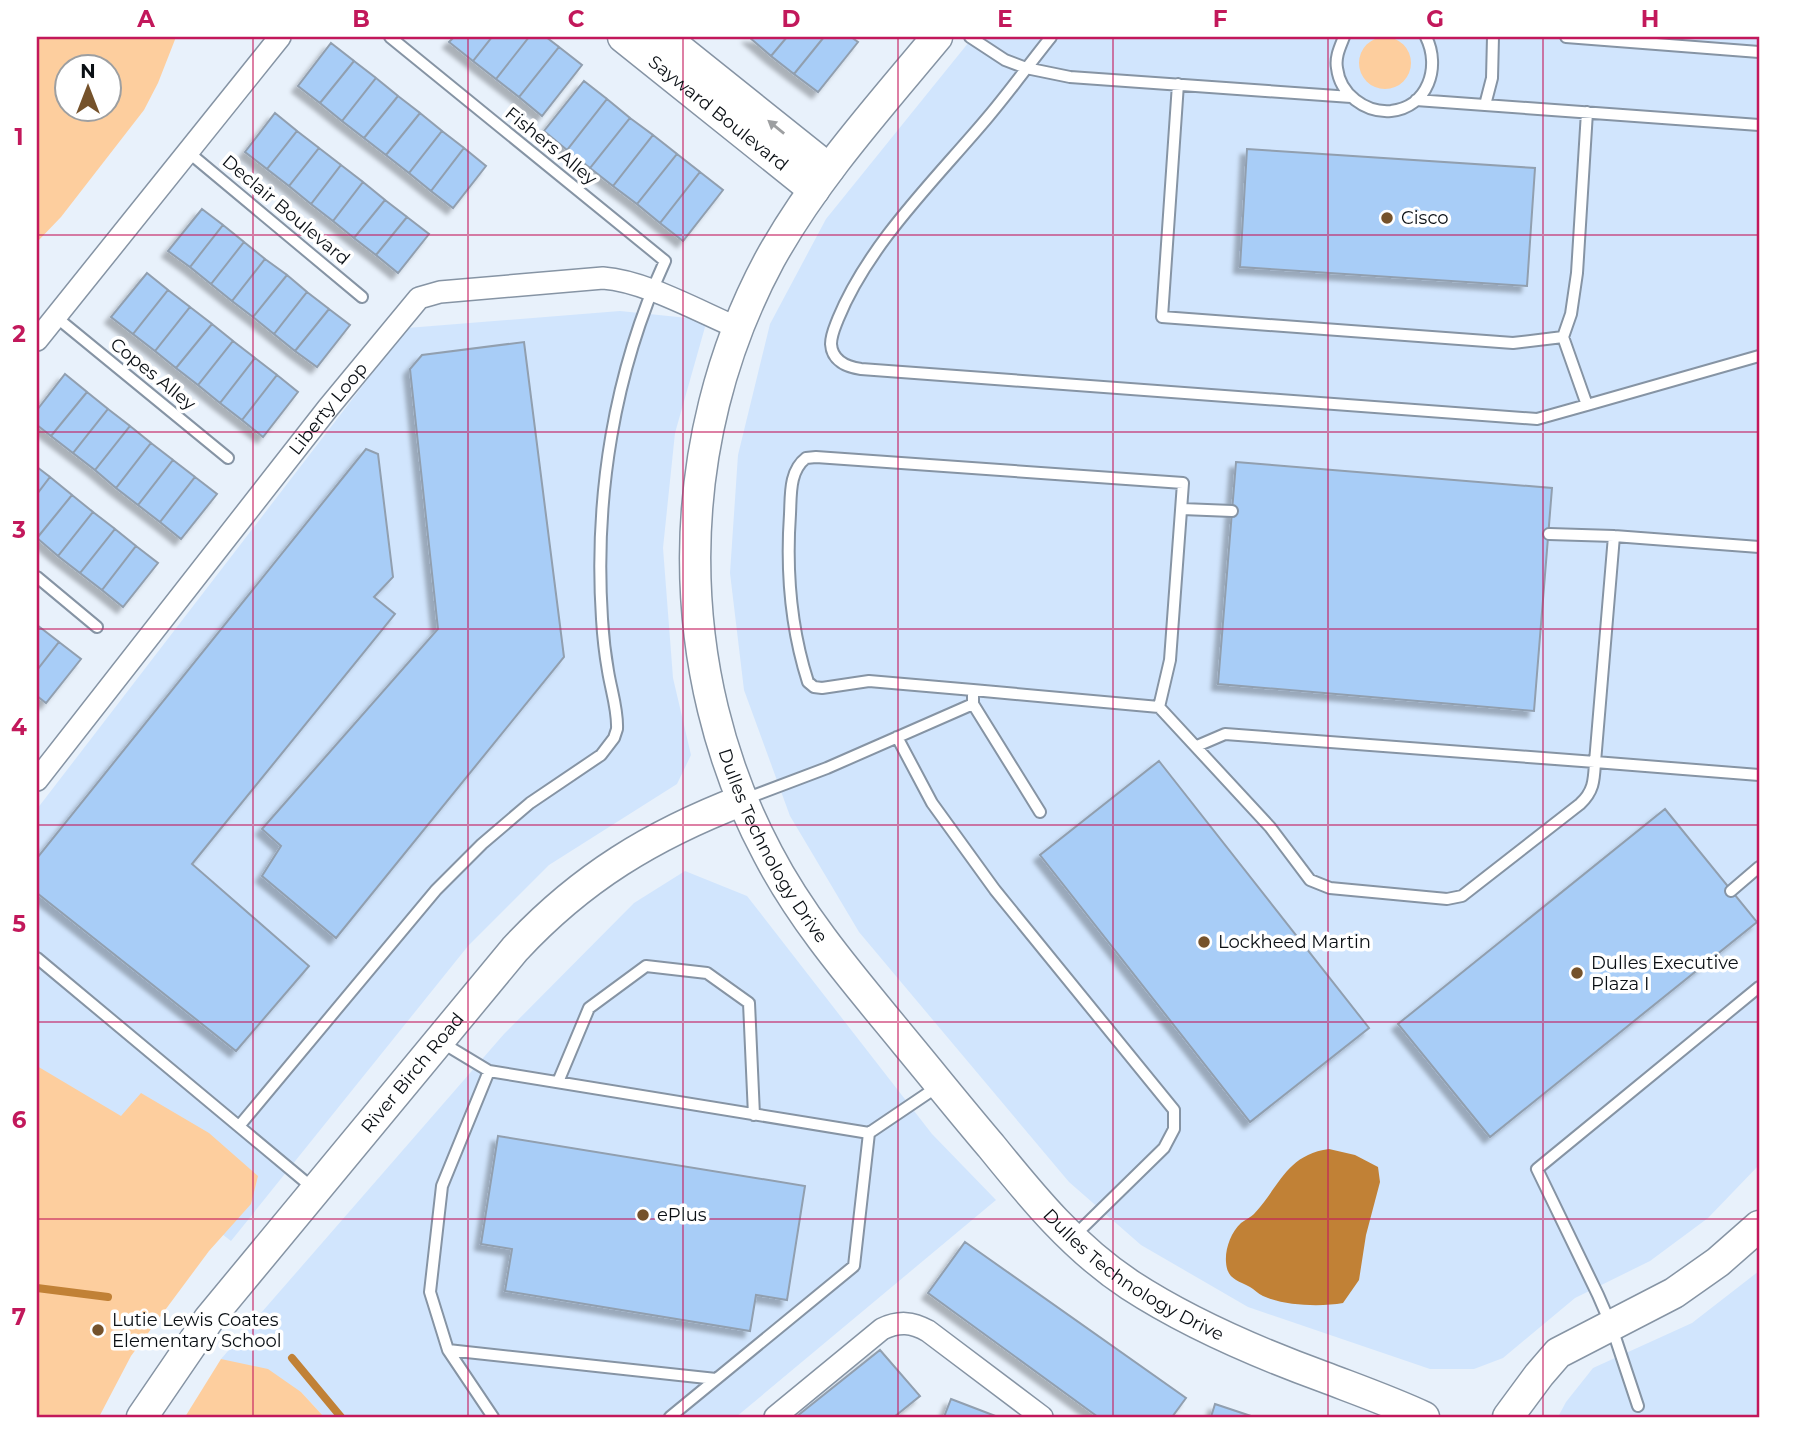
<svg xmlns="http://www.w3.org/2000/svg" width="1796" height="1454" viewBox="0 0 1796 1454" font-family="Montserrat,sans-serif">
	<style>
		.built { fill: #d1e5fd }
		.green { fill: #fdce9e; fill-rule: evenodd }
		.water { fill: #c18136 }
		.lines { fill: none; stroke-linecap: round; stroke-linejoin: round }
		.stream { stroke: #c18136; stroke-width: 8 }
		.building { fill: #a8cdf7; stroke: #919faf; stroke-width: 2; filter: url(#shadow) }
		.lane-casing { stroke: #8694a4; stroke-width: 14 }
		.street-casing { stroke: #8694a4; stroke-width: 24 }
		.secondary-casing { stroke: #8694a4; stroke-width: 33 }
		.lane { stroke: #fff; stroke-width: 10 }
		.street { stroke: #fff; stroke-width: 21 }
		.secondary { stroke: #fff; stroke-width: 30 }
		.oneway { fill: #9d9fa1 }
		.grid { fill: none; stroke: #c2185b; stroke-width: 2; stroke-opacity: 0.55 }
		.poi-dot { fill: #75522b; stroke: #fff; stroke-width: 2.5 }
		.labels { text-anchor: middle; stroke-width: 7; stroke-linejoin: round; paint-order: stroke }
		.street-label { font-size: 18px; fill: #0a0f14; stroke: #fff }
		.poi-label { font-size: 18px; fill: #0a0f14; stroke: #fff; text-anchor: start }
		.neatline { fill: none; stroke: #c2185b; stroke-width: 2.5 }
		.grid-label { font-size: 23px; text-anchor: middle; font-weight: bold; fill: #c2185b }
	</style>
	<defs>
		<filter id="shadow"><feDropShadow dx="-6" dy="6" stdDeviation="2" flood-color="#0004"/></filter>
	</defs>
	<rect width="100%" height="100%" fill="#e8f1fb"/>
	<path class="built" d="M973 37H1759V1165L1708 1218 1650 1261 1575 1298 1503 1358 1474 1369H1430L1248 1307 1141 1245 1069 1182 859 932 790 816 744 690 730 573 738 455 770 324 826 219Z
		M620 311 707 320 675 433 663 548 673 678 691 755 677 784 549 865 468 946 231 1241 37 1090V809L407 328Z
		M685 871 747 896 932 1134 996 1200 736 1417H324L301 1392 221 1359 504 1034 634 903Z
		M1759 1271V1417H1558L1566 1402 1593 1368 1692 1323Z"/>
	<path class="green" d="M1359 63a26 26 0 1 1 52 0a26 26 0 1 1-52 0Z
		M37 37H176L158 83 144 110 61 217 37 242ZM66 66H108V108H66Z
		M37 1066 121 1116 141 1093 209 1133 258 1176 251 1204 209 1251 131 1356 99 1417H37Z
		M221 1359 268 1369 301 1392 324 1417H185Z"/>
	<path class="water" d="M1329 1149 1355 1155 1378 1167 1380 1182 1366 1235 1359 1280 1343 1303C1321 1307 1285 1306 1263 1296 1258 1294 1254 1289 1250 1287 1237 1280 1227 1279 1226 1262 1225 1249 1231 1232 1241 1223 1245 1220 1251 1217 1254 1214 1280 1186 1286 1155 1329 1149Z"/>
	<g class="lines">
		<path class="stream" d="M37 1288 108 1297
			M292 1358 341 1417"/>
	</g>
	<path class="building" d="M454 37H492L473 61 449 42Z
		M492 37H529L496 79 473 61Z
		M529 37H546L559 47 519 97 496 79Z
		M749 37H787L771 56Z
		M787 37H824L794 74 771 56Z
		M824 37H851L858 42 818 92 794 74Z
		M331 43 354 61 320 103 298 86Z
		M559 47 582 65 542 116 519 97Z
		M354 61 376 78 342 121 320 103Z
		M376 78 398 96 364 138 342 121Z
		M584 81 607 99 567 150 544 131Z
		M398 96 420 113 386 155 364 138Z
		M607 99 630 118 590 168 567 150Z
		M275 113 297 131 267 169 245 152Z
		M420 113 442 131 409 173 386 155Z
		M630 118 653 135 613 186 590 168Z
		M297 131 319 148 289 186 267 169Z
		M442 131 464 148 431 191 409 173Z
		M653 135 677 154 637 204 613 186Z
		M319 148 341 165 311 204 289 186Z
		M464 148 486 166 453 208 431 191Z
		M1247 149 1535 168 1527 286 1240 267Z
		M677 154 700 172 660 223 637 204Z
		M341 165 363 182 333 221 311 204Z
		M700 172 723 190 683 241 660 223Z
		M363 182 385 200 354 238 333 221Z
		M385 200 407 217 376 255 354 238Z
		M202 209 223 225 190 267 168 251Z
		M407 217 429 234 398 273 376 255Z
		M223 225 244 242 211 284 190 267Z
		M244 242 265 259 232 301 211 284Z
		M265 259 287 275 253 317 232 301Z
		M147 273 168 290 133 334 111 317Z
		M287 275 307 292 274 334 253 317Z
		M168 290 190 307 155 351 133 334Z
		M307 292 329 309 295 351 274 334Z
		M190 307 212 324 176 368 155 351Z
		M329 309 350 325 317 367 295 351Z
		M212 324 233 341 198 385 176 368Z
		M233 341 255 358 220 403 198 385Z
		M524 342 564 657 336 938 262 876 281 846 262 829 438 629 410 369 422 355Z
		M255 358 277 375 242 420 220 403Z
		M65 374 87 392 51 436 37 425V410Z
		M277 375 298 392 263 437 242 420Z
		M87 392 108 409 73 453 51 436Z
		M108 409 130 426 95 470 73 453Z
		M130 426 151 443 116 488 95 470Z
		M151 443 173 460 138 505 116 488Z
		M366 449 378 454 393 577 374 597 395 614 192 864 309 966 236 1051 37 893V858Z
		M173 460 195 477 160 522 138 505Z
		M1236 462 1552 488 1534 711 1218 684Z
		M37 467 50 477 37 494Z
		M50 477 72 495 37 538V494Z
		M195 477 217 494 181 539 160 522Z
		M72 495 93 512 58 556 37 538Z
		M93 512 115 529 80 573 58 556Z
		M115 529 136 546 102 590 80 573Z
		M136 546 158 563 123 607 102 590Z
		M37 625 59 642 37 670Z
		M59 642 81 659 46 703 37 696V670Z
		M1159 761 1369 1028 1250 1122 1040 855Z
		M1665 809 1757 922 1490 1137 1398 1024Z
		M498 1136 805 1186 787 1300 756 1295 750 1331 505 1291 512 1249 481 1244Z
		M965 1242 1186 1398 1172 1417H1098L928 1293Z
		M880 1350 920 1396 894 1417H796Z
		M951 1399 998 1417H944Z
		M1215 1404 1254 1417H1211Z"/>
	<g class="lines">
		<g class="lane-casing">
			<path id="lane" d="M970 37 1005 60 1026 68 1070 77 1351 97
				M1051 37C1030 63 1010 91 988 117 936 179 869 243 838 319 835 327 831 335 831 344 832 361 847 367 861 369L1537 419 1587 405
				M1344 37C1340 47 1335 57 1337 68 1340 94 1365 113 1391 111 1428 107 1441 67 1426 37
				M1566 37 1759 52
				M1178 84 1162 317 1513 343 1563 337 1571 314 1577 273 1587 112
				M1416 100 1759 125
				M1485 105 1492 78 1493 37
				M187 151 362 297
				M56 317 228 458
				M1563 337 1587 405 1759 356
				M1182 509 1232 511
				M1549 534 1614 536 1759 547
				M1614 536 1595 762 1759 775
				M37 577 97 627
				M973 690 869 681 822 688 814 687 808 682C790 626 786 572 790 514 791 495 789 471 806 458L816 457 1183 483 1170 660 1159 707
				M973 704 1040 812
				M897 737 932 803 995 890 1174 1110V1129L1164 1148 1072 1238
				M745 799 827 768 973 704V690L1159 707 1270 827 1310 880 1330 888 1447 899 1462 896 1580 804C1594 791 1594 780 1595 762L1225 734 1197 746
				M1731 891 1759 867
				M37 958 314 1189
				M441 1042 489 1071 869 1133 940 1085
				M489 1071 442 1186 430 1292 448 1350 493 1417
				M558 1082 589 1008 646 966 707 973 749 1003 754 1115
				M240 1125 436 890 482 844 530 803 601 755 614 738 617 729C618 710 611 690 608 671 605 654 603 636 602 619 594 497 614 372 665 261L390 37
				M448 1350 716 1379
				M1638 1406 1611 1325 1598 1295 1537 1169 1759 987
				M670 1417 854 1266 869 1133"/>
		</g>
		<g class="street-casing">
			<g id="street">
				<path d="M37 340 280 37"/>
				<path id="s1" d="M37 780 328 408 419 298 440 292 603 278C645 281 698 311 738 328"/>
				<path d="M775 1417 882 1329C899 1321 912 1322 928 1331L1042 1417"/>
			</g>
		</g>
		<g class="secondary-casing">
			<g id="secondary">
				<path id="s2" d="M623 37 814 190"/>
				<path d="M664 37 829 169"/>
				<path id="s3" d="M937 37C878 108 815 178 770 259 671 442 670 671 768 854 804 923 856 982 905 1042 934 1077 962 1112 991 1146 1033 1198 1074 1248 1130 1285 1190 1324 1258 1353 1324 1377 1358 1390 1392 1402 1424 1417"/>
				<path id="s4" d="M142 1417 209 1319 515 949C581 878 652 835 743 800"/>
				<path d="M1508 1417 1539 1375 1558 1353 1674 1293 1718 1262 1759 1226"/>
			</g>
		</g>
		<use href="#lane" class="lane"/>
		<use href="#street" class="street"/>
		<use href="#secondary" class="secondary"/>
	</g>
	<defs><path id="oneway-solid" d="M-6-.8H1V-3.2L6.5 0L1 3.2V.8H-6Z" transform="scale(1.75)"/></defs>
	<use class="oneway" href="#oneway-solid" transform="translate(776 127) rotate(-141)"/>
	<path class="grid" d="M253 37V1417M468 37V1417M683 37V1417M898 37V1417M1113 37V1417M1328 37V1417M1543 37V1417M37 235H1759M37 432H1759M37 629H1759M37 825H1759M37 1022H1759M37 1219H1759"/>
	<g class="poi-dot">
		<circle cx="1387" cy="218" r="7"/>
		<circle cx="1204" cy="942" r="7"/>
		<circle cx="1577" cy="973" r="7"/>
		<circle cx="643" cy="1215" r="7"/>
		<circle cx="98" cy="1330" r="7"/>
	</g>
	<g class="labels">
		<g class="street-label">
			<text dy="6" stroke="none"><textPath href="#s2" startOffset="122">Sayward Boulevard</textPath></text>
			<text transform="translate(551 146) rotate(39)" y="6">Fishers Alley</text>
			<text transform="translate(286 210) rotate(40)" y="6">Declair Boulevard</text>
			<text transform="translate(153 374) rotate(39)" y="6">Copes Alley</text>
			<text dy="6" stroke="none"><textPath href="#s1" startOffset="472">Liberty Loop</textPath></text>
			<text dy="6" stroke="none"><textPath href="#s3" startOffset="892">Dulles Technology Drive</textPath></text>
			<text dy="6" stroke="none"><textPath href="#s4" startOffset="438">River Birch Road</textPath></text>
			<text dy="6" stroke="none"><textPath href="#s3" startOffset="1460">Dulles Technology Drive</textPath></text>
		</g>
		<g class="poi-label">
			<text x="1401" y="224">Cisco</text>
			<text x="1218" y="948">Lockheed Martin</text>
			<text x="1591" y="969">Dulles Executive<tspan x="1591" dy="21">Plaza I</tspan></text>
			<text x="657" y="1221">ePlus</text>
			<text x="112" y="1326">Lutie Lewis Coates<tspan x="112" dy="21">Elementary School</tspan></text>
		</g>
	</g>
	<rect width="1796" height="1454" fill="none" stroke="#ffffff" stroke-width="77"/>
	<g transform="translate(88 88)"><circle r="33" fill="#ffffff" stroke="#9d9fa1" stroke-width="2"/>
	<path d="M0-5L12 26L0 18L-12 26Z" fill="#75522b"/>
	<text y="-10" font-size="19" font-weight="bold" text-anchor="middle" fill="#0a0f14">N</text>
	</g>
	<rect x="38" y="38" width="1720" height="1378" class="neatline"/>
	<g class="grid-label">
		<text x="146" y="27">A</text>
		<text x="361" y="27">B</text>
		<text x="576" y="27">C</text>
		<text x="791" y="27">D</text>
		<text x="1005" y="27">E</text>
		<text x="1220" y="27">F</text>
		<text x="1435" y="27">G</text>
		<text x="1650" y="27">H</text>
		<text x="19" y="145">1</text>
		<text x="19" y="342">2</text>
		<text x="19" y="538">3</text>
		<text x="19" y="735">4</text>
		<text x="19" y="932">5</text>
		<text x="19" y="1128">6</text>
		<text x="19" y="1325">7</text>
	</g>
</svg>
